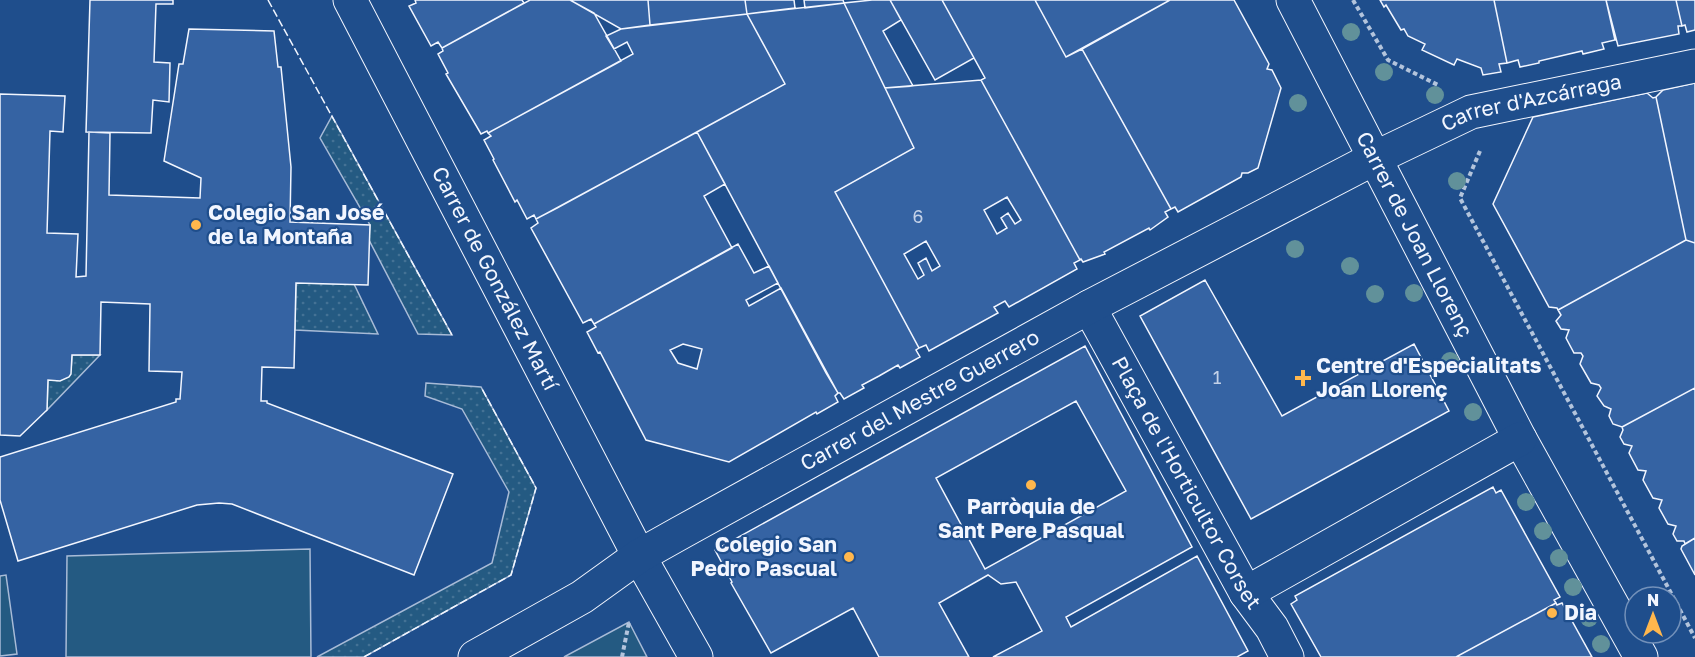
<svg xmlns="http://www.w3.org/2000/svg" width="1695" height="657" viewBox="0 0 1695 657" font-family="'Golos Text',sans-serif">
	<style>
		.grass { fill: url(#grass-dots); stroke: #a8bbd7; stroke-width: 1.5 }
		.green { fill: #245a82; stroke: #a8bbd7; stroke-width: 1.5 }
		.building { fill: #3563a3; stroke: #f2f6ff; stroke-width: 1.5; fill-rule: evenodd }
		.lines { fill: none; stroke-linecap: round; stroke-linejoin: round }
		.minor-casing { stroke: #f2f6ff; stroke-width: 35 }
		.path { stroke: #b3c4dc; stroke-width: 4; stroke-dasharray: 4.5 3; stroke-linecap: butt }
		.minor { stroke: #1f4e8c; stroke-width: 33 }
		.fence { stroke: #f2f6ff; stroke-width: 1.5; stroke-dasharray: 8 3; stroke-linecap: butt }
		.tree { fill: #61919a }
		.poi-dot { fill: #ffb74d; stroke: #1f4e8c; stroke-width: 2 }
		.labels { text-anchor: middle; stroke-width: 4.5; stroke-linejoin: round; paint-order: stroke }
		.number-label { font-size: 18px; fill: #c3d1e8 }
		.street-label { font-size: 21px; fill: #f2f6ff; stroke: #1f4e8c }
		.poi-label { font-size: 21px; font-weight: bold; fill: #f2f6ff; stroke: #1f4e8c; text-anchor: start }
	</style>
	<defs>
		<pattern id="grass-dots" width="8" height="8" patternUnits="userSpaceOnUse" patternTransform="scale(1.5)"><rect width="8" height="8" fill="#245a82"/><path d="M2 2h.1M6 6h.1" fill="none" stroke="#447295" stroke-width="1.8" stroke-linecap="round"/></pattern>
	</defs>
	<rect width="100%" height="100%" fill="#1f4e8c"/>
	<path class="grass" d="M332 116 452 335 418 334 369 240 370 225 320 138Z
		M296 283 354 284 378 334 295 330Z
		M72 355H100L47 410 48 380C71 381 71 377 72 355Z
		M426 383 481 387 536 488 511 575 364 657H317L492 563 509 492 462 409 425 396Z"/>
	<path class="green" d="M310 549 311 657H66L67 556Z
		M6 575 17 654 0 656V576Z
		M629 622 647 657H564Z"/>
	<path class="building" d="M90 0H173V4H156L154 62 170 63 169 102 153 100 151 133 86 132Z
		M415 0H522L524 3 442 48 438 42 431 46 409 6 416 3Z
		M530 0H570L594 13 621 61 488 133 487 131 481 134 446 74 448 73 438 54 443 51 442 48Z
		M570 0H648L650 25 621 29Z
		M648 0H745L747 14 650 25Z
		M745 0H794L795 8 747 14Z
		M804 0H843L844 3 805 8Z
		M872 0H890L901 20 883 31 913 86 885 88 844 3Z
		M890 0H942L974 58 935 80Z
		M942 0H1035L1066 57 1082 49 1171 209 1165 212 1168 217 1150 230 1149 228 1104 252 1105 254 1083 262 1081 259 1080 260 981 80 985 78Z
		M1035 0H1170L1066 57Z
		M1170 0H1234L1269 64 1267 69 1272 70 1281 88 1258 168 1248 173H1242L1241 177 1178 212 1175 207 1171 209 1082 49Z
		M1380 0H1494L1507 63 1499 64 1501 72 1483 75 1481 68 1457 59 1454 65 1422 50 1425 44 1408 36 1404 29 1401 30 1386 5 1384 7Z
		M1494 0H1606L1615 40 1602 43 1604 49 1583 54 1582 51 1539 61V63L1520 67 1518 60 1507 63Z
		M1606 0H1676L1682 26H1678L1679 34 1618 46Z
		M1676 0H1695V30L1687 32 1685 25 1682 26Z
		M844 3 914 148 835 192 919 348 916 350 920 357 900 368 898 365 879 376 862 385 864 388 844 399 840 393H838L826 373 697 132 785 84 747 14Z
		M747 14 785 84 557 208 536 219 534 215 527 219 517 200 515 202 493 160 494 159 484 140 491 136 488 133 633 54 627 42 614 49 606 36 621 29Z
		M189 29 274 31 278 67H281L291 167 290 222 370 225 368 285 296 283 294 368 262 367 261 401H267V403L453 474 414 575 232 504 219 503 197 505 18 561 0 500V457L176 402V399H180L182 372 149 371 150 304 101 302 100 355H72L71 374 69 377 60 381 48 380 47 410 20 436 0 435V94L65 96 63 132 50 131 47 233 78 234 76 277 86 276 89 132 110 133 109 195 200 198 201 178 164 161 179 64H183Z
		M981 80 1080 260 1074 263 1077 269 1009 307 1005 301 994 307 998 313 929 351 926 345 919 348 835 192 914 148 885 88ZM1007 197 1021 220 1015 224 1008 213 1001 218 1007 228 997 234 984 210ZM926 241 940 266 932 271 926 258 918 263 924 275 918 279 904 254Z
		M1695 83V243L1686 240 1656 97 1663 90Z
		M1647 93 1653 98 1656 97 1686 240 1558 310 1557 308 1549 307 1493 204 1533 117Z
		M697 132 725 184 704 196 732 248 594 324 591 319 583 323 531 228 538 223 536 219Z
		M1686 240 1695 243V388L1622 427 1613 424 1609 416 1611 409 1604 406 1597 396 1601 388 1599 385 1591 383 1580 364 1583 356 1581 353H1574L1566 338 1569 330 1561 329 1556 321 1561 315 1558 310Z
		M738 244 754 273 769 266 778 283 746 300 749 306 781 288 838 393 835 396 838 402 817 414 816 412 729 462 646 440 600 352 598 353 587 332 596 327 594 324ZM683 344 702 349 697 369 678 363 670 350Z
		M1205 280 1282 416 1414 344 1449 411 1251 519 1140 316Z
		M1085 346 1192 547 1066 617 1071 627 1197 556 1248 651 1237 657H993L1042 631 1016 582 1001 584 988 575 939 603 969 657H879L853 608 771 653 731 583 732 582 715 550Z
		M1695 388V538L1685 544 1684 541H1677L1673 534 1676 526 1668 524 1659 508 1662 500 1653 498 1643 480 1646 471 1638 470 1629 453 1632 446 1624 444 1620 437 1623 430 1622 427Z
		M1076 401 1126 491 985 569 936 478Z
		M1493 487 1496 493 1501 490 1560 597 1554 600 1556 603 1456 657H1321L1291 604 1297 600 1295 596Z
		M1695 538V575L1681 549 1682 546Z
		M1556 603 1557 605 1562 603 1592 657H1456Z"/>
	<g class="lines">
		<g class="minor-casing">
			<g id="minor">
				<path id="s1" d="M350 0 639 556 696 657"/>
				<path id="s2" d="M1293 0 1520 439 1641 657"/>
				<path id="s3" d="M1089 307 1246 593 1272 628 1287 657"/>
				<path d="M1246 593 1520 439"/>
				<path id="s4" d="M475 657 582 597 639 556 680 533 1089 307 1375 158 1471 112 1695 66"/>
			</g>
		</g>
		<path class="path" d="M1353 0 1388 60 1438 85
			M1480 151 1460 198 1695 638
			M622 657 629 622"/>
		<use href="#minor" class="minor"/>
		<path class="fence" d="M268 0 452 335
			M364 657 511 575 536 488 481 387"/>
	</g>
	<g class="tree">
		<circle cx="1351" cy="32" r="9"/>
		<circle cx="1384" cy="72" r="9"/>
		<circle cx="1435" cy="95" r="9"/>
		<circle cx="1298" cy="103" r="9"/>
		<circle cx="1457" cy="181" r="9"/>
		<circle cx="1295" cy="249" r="9"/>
		<circle cx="1350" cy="266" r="9"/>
		<circle cx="1414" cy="293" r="9"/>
		<circle cx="1375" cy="294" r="9"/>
		<circle cx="1450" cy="361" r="9"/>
		<circle cx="1473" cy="412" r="9"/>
		<circle cx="1526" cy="502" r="9"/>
		<circle cx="1543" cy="531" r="9"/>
		<circle cx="1559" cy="558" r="9"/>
		<circle cx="1573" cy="587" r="9"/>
		<circle cx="1589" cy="618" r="9"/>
		<circle cx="1601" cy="644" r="9"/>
	</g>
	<g class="poi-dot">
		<circle cx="196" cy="225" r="6"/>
		<path d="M1300 369h6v6h6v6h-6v6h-6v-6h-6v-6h6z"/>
		<circle cx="1031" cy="485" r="6"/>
		<circle cx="849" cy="557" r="6"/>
		<circle cx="1552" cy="613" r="6"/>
	</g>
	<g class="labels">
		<g class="number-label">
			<text x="918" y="223">6</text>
			<text x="1217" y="384">1</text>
		</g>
		<g class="street-label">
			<text dy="7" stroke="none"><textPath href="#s4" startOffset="1197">Carrer d'Azcárraga</textPath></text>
			<text dy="7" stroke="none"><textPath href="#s2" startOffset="264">Carrer de Joan Llorenç</textPath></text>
			<text dy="7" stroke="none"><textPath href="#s1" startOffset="314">Carrer de González Martí</textPath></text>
			<text dy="7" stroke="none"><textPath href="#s4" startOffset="514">Carrer del Mestre Guerrero</textPath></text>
			<text dy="7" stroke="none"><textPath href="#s3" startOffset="201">Plaça de l'Horticultor Corset</textPath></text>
		</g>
		<g class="poi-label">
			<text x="208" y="220">Colegio San José<tspan x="208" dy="24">de la Montaña</tspan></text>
			<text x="1316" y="373">Centre d'Especialitats<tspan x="1316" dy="24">Joan Llorenç</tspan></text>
			<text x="1031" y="514" text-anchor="middle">Parròquia de<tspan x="1031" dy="24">Sant Pere Pasqual</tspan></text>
			<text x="837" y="552" text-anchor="end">Colegio San<tspan x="837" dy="24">Pedro Pascual</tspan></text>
			<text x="1564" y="620">Dia</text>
		</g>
	</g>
	<g transform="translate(1653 615)"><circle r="28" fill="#1f4e8c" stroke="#7391ba" stroke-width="1.5"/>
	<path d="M0-4.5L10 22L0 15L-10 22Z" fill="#ffb74d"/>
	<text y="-9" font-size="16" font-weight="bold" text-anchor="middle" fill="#f2f6ff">N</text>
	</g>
</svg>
